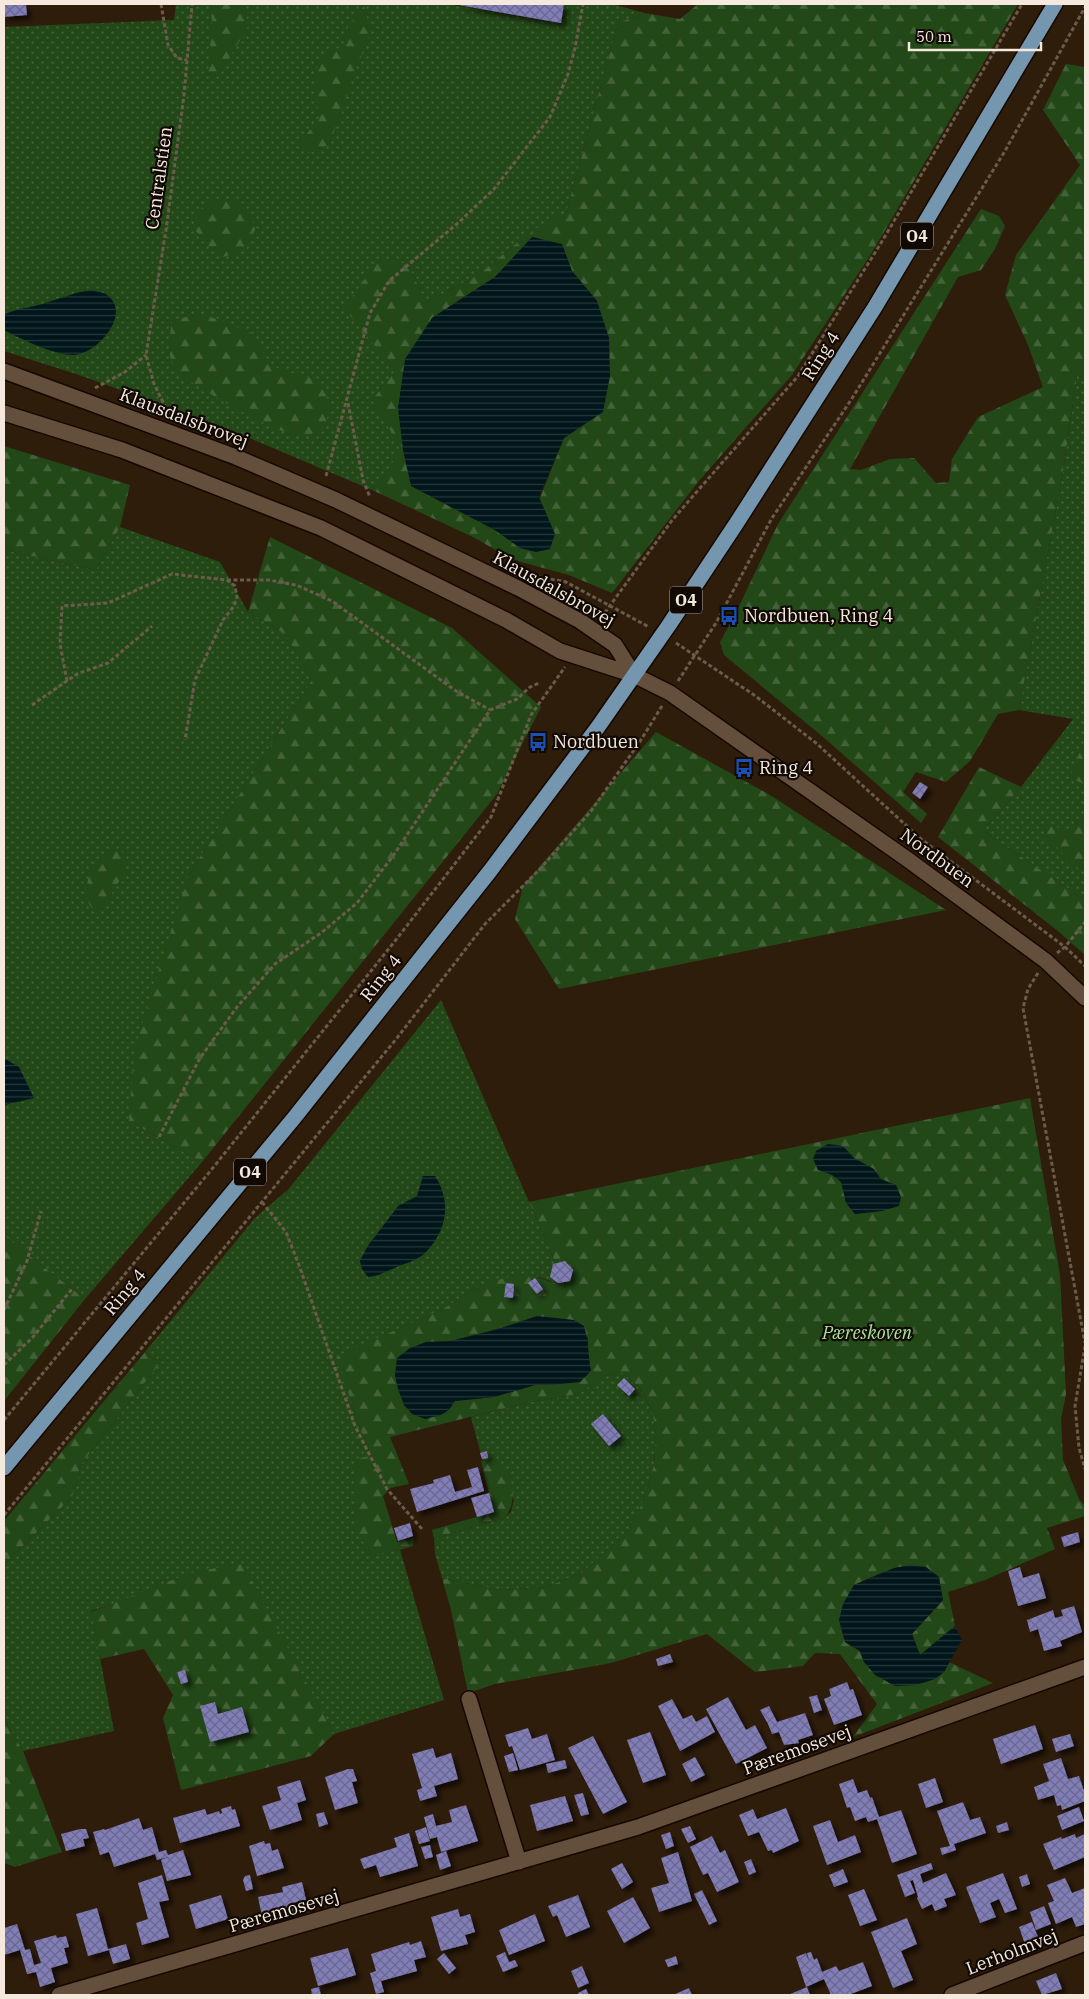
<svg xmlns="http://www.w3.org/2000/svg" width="1089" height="1999" viewBox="0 0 1089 1999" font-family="'IBM Plex Serif',serif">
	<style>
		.green { fill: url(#green-dots) }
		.forest { fill: url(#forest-firs); fill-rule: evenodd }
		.water { fill: url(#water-rules) }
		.building { fill: url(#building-cross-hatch); filter: url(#shadow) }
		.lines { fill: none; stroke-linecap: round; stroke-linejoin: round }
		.minor-casing { stroke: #160700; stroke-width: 18 }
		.major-casing { stroke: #160700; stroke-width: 18 }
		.path { stroke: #6b5b4b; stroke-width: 3; stroke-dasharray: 4 2.5; stroke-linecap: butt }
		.minor { stroke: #634f3c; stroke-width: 15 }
		.major { stroke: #7596af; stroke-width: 15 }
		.labels { text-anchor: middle; stroke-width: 4.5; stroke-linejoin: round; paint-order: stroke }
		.shield { fill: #110904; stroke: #b1a69d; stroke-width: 1 }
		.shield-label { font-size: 16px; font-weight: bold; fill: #f5e9de }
		.street-label { font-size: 18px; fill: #f5e9de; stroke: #110904 }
		.poi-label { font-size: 18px; fill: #f5e9de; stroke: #110904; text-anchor: start }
		.park-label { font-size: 18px; font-style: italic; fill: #a8e599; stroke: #110904 }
	</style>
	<defs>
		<pattern id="green-dots" width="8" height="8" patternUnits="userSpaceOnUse" patternTransform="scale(1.25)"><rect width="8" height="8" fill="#234818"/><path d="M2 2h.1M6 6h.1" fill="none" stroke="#446239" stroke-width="1.8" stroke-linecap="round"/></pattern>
		<pattern id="forest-firs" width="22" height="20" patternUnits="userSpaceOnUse" patternTransform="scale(1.25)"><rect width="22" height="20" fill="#234818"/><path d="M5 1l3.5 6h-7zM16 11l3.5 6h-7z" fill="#446239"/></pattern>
		<pattern id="water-rules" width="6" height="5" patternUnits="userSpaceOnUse" patternTransform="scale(1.25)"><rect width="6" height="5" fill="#00161a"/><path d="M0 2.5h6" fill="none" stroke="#26383b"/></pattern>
		<pattern id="building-cross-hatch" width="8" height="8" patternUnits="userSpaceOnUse" patternTransform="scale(1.25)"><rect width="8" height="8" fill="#817db9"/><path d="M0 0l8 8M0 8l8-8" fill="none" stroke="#6b678a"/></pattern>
		<filter id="shadow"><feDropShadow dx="4.5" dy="4.5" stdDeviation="2.5" flood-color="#0009"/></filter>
	</defs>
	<rect width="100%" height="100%" fill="#2f1d0b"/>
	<path class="green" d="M176 4H447L561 23 564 4H612L644 13 618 23 566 214 513 246 478 275 426 303 408 264 395 371 372 400 403 450 372 490 226 428 79 375 4 351V27L174 20Z
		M1077 376 1085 377V900L983 831 1021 787 1073 719 1019 710 1062 477Z
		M120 527 220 562 248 612 285 634 312 680 188 876 129 1121 202 1162 85 1299 4 1236V550L96 570Z
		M441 1000 566 1287 539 1277 483 1284 443 1309 338 1356 357 1420 371 1456V1554L400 1550 444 1700 334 1734 241 1563 91 1611 114 1731 23 1751 4 1719V1565L72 1497 82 1463 160 1363 145 1352 255 1218 286 1191 287 1194V1191Z
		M622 1372 640 1388 653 1414 656 1435 654 1465 642 1504 628 1530 582 1573 546 1587 498 1590 442 1578 435 1554 434 1539 504 1518 511 1512 514 1500 496 1463 483 1462 471 1417 530 1402 578 1394 604 1376Z"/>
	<path class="forest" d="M210 4H242L249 25 219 76H208L212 21Z
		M698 4H1018L871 254 792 375 698 482 612 593 569 575 521 562 499 552 475 538 372 490 402 450 372 400 395 371 344 308 379 259 408 264 426 303 478 275 513 246 555 215 566 214 618 23 644 13 680 19ZM533 237 562 245 572 271 597 301 603 411 564 438 520 548 495 530 411 486 432 318 495 277Z
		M364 6 371 31 349 87 340 118 326 149 308 153 300 142 319 119 313 75 325 54 345 45 348 27Z
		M1066 64 1085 67V377L1077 376 1062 477 1019 710 998 714 970 761 946 782 916 772 903 792 927 814 921 823 822 736 724 655 720 642 733 619 778 524 981 209 999 216 1005 226 995 249 981 270 958 277 850 469 861 470 890 459 914 458 936 483 949 482 952 459 978 417 1043 387 1028 345 1005 295 1016 255 1080 165 1043 110Z
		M238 199 256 227 246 250 223 257 212 250 196 231 197 216 206 201Z
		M200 313 250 332 272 366 288 372 318 380 331 406 323 431C316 432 307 436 300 436 282 436 182 382 174 366 166 353 170 336 172 321Z
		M4 446 130 485 120 527 96 570 4 550Z
		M270 537 452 628 541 707 497 794 202 1162 129 1121 134 1050 188 876 312 680 285 634 248 612Z
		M656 732 770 795 946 910 559 989 515 919 523 886Z
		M1085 739V785L1070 777Z
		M979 767 1021 787 983 831 1085 900V955L1058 931 938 837Z
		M1085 807V871L1074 866 1054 844 1039 841 1048 825 1067 830 1081 824Z
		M110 848 124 853 126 869 103 909 96 911C79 901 88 872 98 859 102 855 106 851 110 848Z
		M1030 1098 1060 1275 1066 1394 1061 1419 1063 1460 1079 1499 1085 1506V1516L1047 1528 1055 1549 985 1580 948 1592 955 1626 920 1655 912 1634 943 1600 926 1567C897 1564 880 1573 854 1585L839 1620 845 1642 860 1651 864 1662 944 1672 949 1662 993 1683 853 1737 877 1704 840 1654 815 1653 803 1666 755 1672 707 1634 611 1663 495 1684 468 1693 451 1610 442 1578 498 1590 546 1587 582 1573 628 1530 642 1504 654 1465 656 1435 653 1414 640 1388 622 1372 604 1376 578 1394 530 1402 390 1437 409 1484 390 1488 383 1496 397 1542 414 1538 413 1546 400 1550 371 1555 355 1528V1459L371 1456 357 1420 337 1356 443 1309 483 1284 524 1273 566 1287 529 1202ZM516 1324 588 1337V1355L591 1371 560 1384 535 1385 494 1397 455 1401C447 1412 439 1415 425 1419L404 1405 395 1375 426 1342 451 1341Z
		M4 1236 85 1299 4 1401Z
		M145 1352 160 1363 82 1463 72 1497 4 1565V1521Z
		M481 1461C485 1463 492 1461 496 1463 515 1471 518 1505 504 1518L434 1539 432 1530 494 1512Z
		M242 1563 334 1734 311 1756 181 1790 163 1718 173 1695 144 1649 100 1659 91 1612 190 1573Z
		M4 1719 23 1751 62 1852 15 1867 4 1863Z"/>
	<path class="water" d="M532 237 562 244 572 271 597 301 609 338 610 376 603 412 564 438 539 497 555 534 550 549 536 552 520 548 495 530 411 486 403 450 398 408 405 359 432 318 495 277Z
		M92 290C97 292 104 292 107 295 133 314 96 355 73 355 54 355 21 339 4 330V315C16 308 29 308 42 304 59 299 75 292 92 290Z
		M4 1058 19 1067 34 1098 4 1105Z
		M828 1144 843 1146 854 1158 874 1169 881 1179 896 1185 901 1197 899 1206 882 1211 855 1214 846 1203 841 1182 832 1175 818 1170 813 1159 816 1151Z
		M423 1176H435C452 1202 447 1231 425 1253 418 1260 406 1263 397 1267 387 1271 379 1276 368 1277L362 1269 360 1261 367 1247 398 1206 417 1196Z
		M537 1316 574 1320 584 1326C589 1341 588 1356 591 1371L580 1382 560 1384 535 1385 494 1397 455 1401 449 1410 441 1415 425 1419 412 1414 404 1405 398 1389 395 1375 397 1358 410 1348 426 1342 451 1341 495 1330Z
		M910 1565 926 1567 939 1577 943 1600 912 1634 920 1655 955 1626 962 1640 944 1672 935 1679 916 1685 895 1686 875 1675 864 1662 860 1651 845 1642 839 1620 843 1604 854 1585 894 1568Z"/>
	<path class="building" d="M4 4H26L27 15 4 17Z
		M453 4H564L561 23Z
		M920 782 928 787 920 799 912 793Z
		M565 1261 573 1270 570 1281 558 1283 550 1277 553 1264Z
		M535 1278 543 1289 537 1294 528 1283Z
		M506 1283 514 1284 513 1298 504 1297Z
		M624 1378 635 1389 629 1396 617 1385Z
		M603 1414 621 1436 609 1446 591 1424Z
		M487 1451 488 1458 482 1459 480 1453Z
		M478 1467 484 1491 417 1512 410 1489 434 1483 433 1480 450 1475 455 1492 472 1487 467 1470Z
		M489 1493 494 1512 477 1517 471 1498Z
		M410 1523 413 1536 398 1541 394 1528Z
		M1078 1532 1080 1542 1064 1547 1061 1537Z
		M1020 1567 1023 1578 1039 1573 1046 1598 1018 1606 1008 1571Z
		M1074 1606 1082 1632 1060 1641 1062 1646 1044 1651 1038 1629 1030 1632 1027 1620 1053 1610 1055 1618 1063 1616 1061 1610Z
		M670 1654 673 1662 658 1666 656 1659Z
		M185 1670 188 1682 181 1684 177 1672Z
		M847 1682 850 1690 853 1689 862 1715 834 1725 824 1699 831 1696 829 1689Z
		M817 1695 822 1710 814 1713 809 1697Z
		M728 1697 746 1730 755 1725 767 1748 736 1764 706 1709Z
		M672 1699 683 1719 692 1715 696 1722 707 1716 715 1732 680 1751 658 1706Z
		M215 1702 218 1714 242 1707 249 1732 210 1742 200 1706Z
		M769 1706 777 1722 805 1713 813 1735 798 1740 799 1743 784 1745 779 1732 772 1734 768 1724 760 1710Z
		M1035 1725 1043 1749 1001 1764 993 1739Z
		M528 1728 532 1739 547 1734 555 1760 520 1770 512 1746 509 1747 505 1735Z
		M650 1732 666 1775 643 1783 627 1740Z
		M1070 1734 1074 1746 1056 1752 1052 1739Z
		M593 1736 627 1802 603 1814 568 1748Z
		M433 1748 436 1758 451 1753 458 1779 434 1786 437 1796 420 1801 417 1790 422 1788 412 1754Z
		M513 1753 518 1770 509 1772 504 1756Z
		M695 1757 705 1775 691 1782 682 1764Z
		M1061 1758 1068 1779 1079 1776 1085 1794V1801L1062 1810 1061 1805 1057 1806 1054 1795 1038 1800 1034 1787 1049 1781 1043 1764Z
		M565 1760 567 1768 548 1773 546 1764Z
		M348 1769H353L357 1781 352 1782 358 1803 335 1810 325 1777Z
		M935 1778 943 1802 926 1808 918 1784Z
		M853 1779 858 1793 867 1790 870 1798 872 1797 879 1817 901 1810 917 1854 892 1863 877 1819 868 1822 866 1817 855 1821 850 1807 847 1808 839 1784Z
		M300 1780 306 1800 297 1803 302 1820 270 1830 262 1806 281 1800 277 1787Z
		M583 1793 589 1814 581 1816 574 1795Z
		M565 1796 573 1821 537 1831 530 1805Z
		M963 1802 970 1820 980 1817 986 1833 954 1844 956 1850 942 1855 940 1848 950 1846 937 1811Z
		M466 1805 478 1841 441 1852 437 1837 430 1839 424 1817 433 1814 436 1826 452 1822 449 1810Z
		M231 1806 232 1810 235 1809 240 1826 180 1843 173 1818 205 1809 207 1815 219 1811 220 1814 222 1813 221 1809Z
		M1079 1807 1084 1821 1062 1830 1057 1816Z
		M786 1808 799 1841 773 1853 772 1850 768 1851 759 1832 748 1836 739 1815 753 1809 757 1819Z
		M324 1812 328 1824 319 1827 316 1814Z
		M139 1818 143 1830 152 1827 159 1852 166 1850 168 1855 183 1850 191 1875 167 1881 161 1860 169 1857 157 1860 155 1854 114 1867 109 1852 100 1855 93 1832 104 1829 105 1830Z
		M830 1820 838 1842 855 1835 861 1852 827 1865 813 1826Z
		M1007 1822 1009 1830 998 1833 996 1826Z
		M690 1826 696 1839 688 1843 681 1829Z
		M426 1827 430 1841 419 1844 415 1831Z
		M80 1829H86L89 1838 83 1839 85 1846 66 1851 61 1834Z
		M670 1832 674 1846 666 1849 661 1835Z
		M409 1833 418 1866 380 1877 376 1865 364 1869 360 1859 397 1847 394 1838Z
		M1075 1834 1076 1838 1085 1834V1857L1054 1870 1043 1844 1061 1837 1062 1839Z
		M712 1836 720 1853 725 1850 739 1882 717 1892 708 1873 703 1875 690 1847Z
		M264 1841 265 1844 270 1843 272 1851 278 1849 284 1868 257 1876 249 1846Z
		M430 1845 433 1857 425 1859 421 1847Z
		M446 1851 451 1866 440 1870 436 1855Z
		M678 1852 692 1901 659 1912 651 1888 669 1883 661 1858Z
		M751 1859 756 1872 749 1875 744 1862Z
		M622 1863 633 1882 622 1889 611 1869Z
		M931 1863 933 1869 920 1874 923 1883 946 1873 956 1895 944 1899 947 1906 935 1911 932 1904 922 1909 917 1898 918 1897 913 1880 910 1881 915 1893 905 1897 897 1875Z
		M843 1869 848 1882 834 1887 829 1875Z
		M1003 1873 1017 1909 1005 1913 999 1899 990 1903 996 1917 980 1923 966 1887Z
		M1027 1874 1030 1884 1022 1887 1019 1877Z
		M162 1875 169 1900 159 1902 169 1937 142 1945 136 1923 148 1919 138 1883Z
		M250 1875 253 1889 246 1891 243 1880 245 1876Z
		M1065 1878 1072 1893 1085 1888V1924L1076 1927 1072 1917 1056 1924 1048 1903 1054 1901 1047 1885Z
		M302 1882 306 1900 292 1903 294 1914 263 1921 258 1897 283 1892 282 1887Z
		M864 1889 877 1920 860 1926 848 1895Z
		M702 1890 717 1921 709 1925 694 1894Z
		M221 1895 228 1919 196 1929 189 1905Z
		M578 1895 590 1927 566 1937 557 1915 553 1917 548 1906Z
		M633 1897 650 1928 624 1943 607 1911Z
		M1044 1906 1051 1924 1036 1930 1030 1912Z
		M97 1908 108 1949 126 1944 130 1959 113 1964 109 1950 88 1956 76 1914Z
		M458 1909 460 1917 470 1914 475 1932 465 1935 468 1944 441 1951 431 1917Z
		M535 1914 545 1941 509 1955 499 1930Z
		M907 1918 917 1944 901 1951 913 1980 893 1988 871 1932Z
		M1032 1922 1040 1942 1026 1947 1019 1927Z
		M17 1924 25 1950 30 1949 34 1965 41 1963 34 1941 56 1935 57 1938 66 1936 69 1947 64 1948 68 1963 51 1968 55 1982 40 1987 36 1972 27 1974 20 1950 4 1955V1928Z
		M421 1941 426 1957 414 1960 417 1971 381 1981 384 1992 376 1994 370 1973 376 1971 371 1954 409 1942 410 1945Z
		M348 1948 356 1975 318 1986 310 1958Z
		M505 1952 509 1962 515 1960 518 1966 503 1972 496 1956Z
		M811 1952 814 1960 817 1958 822 1972 836 1966 839 1971 863 1962 872 1986 848 1995H831L824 1979 806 1987 796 1957 806 1953 809 1961 807 1953Z
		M444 1953 456 1968 449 1974 437 1959Z
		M676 1956 678 1964 668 1967 665 1960Z
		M582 1966 589 1983 578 1988 571 1971Z
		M1056 1973 1062 1989 1042 1995 1036 1981Z
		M319 1987 321 1995H312L311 1989Z
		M807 1987 810 1995H788Z
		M689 1988 692 1995H673Z
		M586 1989 589 1995H579L578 1993Z"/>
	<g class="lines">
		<g class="minor-casing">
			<path id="minor" d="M4 371 236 457 336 500 518 588 580 621 615 645 634 675
				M4 413 122 450 321 528 506 620 560 651 634 675 670 693 907 859 1046 961 1085 998
				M469 1699 519 1862
				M59 1995 638 1827 1085 1667
				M952 1995 1085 1943"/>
		</g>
		<g class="major-casing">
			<path id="major" d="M4 1468 294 1118 490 871 598 727 669 625 736 524 875 307 1055 4"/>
		</g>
		<path class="path" d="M161 4 168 45 177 58 187 60
			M95 388 125 372 146 355
			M348 403 363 480 370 497
			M169 414 154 384 146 355 166 230 184 95 192 4
			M326 476 370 313 389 281 458 223 494 189 550 117 568 74 575 48 583 4
			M526 572 534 576 566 582 649 627
			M227 580H269L296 585 332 601 456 691 490 710
			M601 618 673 519 798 376 881 243 1022 4
			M676 643 754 695 816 743 921 839 1065 947 1085 966
			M67 681 60 644 62 606 108 603 172 574 227 580 235 586 237 597 234 606 223 620 195 680 185 740
			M678 681 716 623 772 518 851 400 1005 151 1085 7
			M32 705 77 674 108 663 152 626
			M1057 953 1065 947 1085 922
			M1038 973 1028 989 1023 1008 1085 1343
			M159 1137 200 1058 237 1007 275 964 321 933 357 903 393 856 490 710 517 699 530 687 539 683
			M262 1202 286 1232 299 1265 355 1426 387 1489 422 1529
			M4 1310 27 1261 41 1211
			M1085 1346 1075 1406 1079 1448 1085 1469
			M4 1365 33 1337 72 1289
			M4 1420 212 1169 395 941 491 817 531 715 565 667
			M4 1515 397 1038 485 924 539 870 591 811 639 743 662 706"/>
		<use href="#minor" class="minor"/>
		<use href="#major" class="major"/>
	</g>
	<defs>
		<g id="bus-bare" transform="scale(1.5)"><path d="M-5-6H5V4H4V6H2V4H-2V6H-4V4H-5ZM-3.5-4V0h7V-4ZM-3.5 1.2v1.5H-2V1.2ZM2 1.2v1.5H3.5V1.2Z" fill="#1a4fb4" stroke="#110904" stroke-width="2.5" paint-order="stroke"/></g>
	</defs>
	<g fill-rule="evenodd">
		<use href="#bus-bare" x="729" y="616"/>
		<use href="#bus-bare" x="538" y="742"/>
		<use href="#bus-bare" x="744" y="768"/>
	</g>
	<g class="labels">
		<g class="shield">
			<rect x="901" y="222.5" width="32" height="27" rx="4"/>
			<rect x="670" y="586.5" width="32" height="27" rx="4"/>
			<rect x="234" y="1158.5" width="32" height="27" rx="4"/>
		</g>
		<g class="shield-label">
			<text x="917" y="242">O4</text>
			<text x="686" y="606">O4</text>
			<text x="250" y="1178">O4</text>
		</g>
		<g class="street-label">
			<text transform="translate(159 178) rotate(-82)" y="6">Centralstien</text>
			<text transform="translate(821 356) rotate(-58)" y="6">Ring 4</text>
			<text transform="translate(184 418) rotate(21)" y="6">Klausdalsbrovej</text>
			<text transform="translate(554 589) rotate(29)" y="6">Klausdalsbrovej</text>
			<text transform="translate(937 858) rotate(36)" y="6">Nordbuen</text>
			<text transform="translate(381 978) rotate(-52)" y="6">Ring 4</text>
			<text transform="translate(125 1292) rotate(-50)" y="6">Ring 4</text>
			<text transform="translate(797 1750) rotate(-20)" y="6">Pæremosevej</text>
			<text transform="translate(284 1911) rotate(-16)" y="6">Pæremosevej</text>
			<text transform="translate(1012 1952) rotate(-21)" y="6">Lerholmvej</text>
		</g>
		<g class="poi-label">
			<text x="744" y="622">Nordbuen, Ring 4</text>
			<text x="553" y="748">Nordbuen</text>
			<text x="759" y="774">Ring 4</text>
		</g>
		<g class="park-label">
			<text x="867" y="1339">Pæreskoven</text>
		</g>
	</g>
	<rect width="1089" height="1999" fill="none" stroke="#f5e9de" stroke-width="10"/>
	<path d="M909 42v8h132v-8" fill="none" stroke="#f5e9de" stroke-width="2.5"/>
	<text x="916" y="42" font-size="15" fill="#f5e9de" stroke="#110904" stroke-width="4" paint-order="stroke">50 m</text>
</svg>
